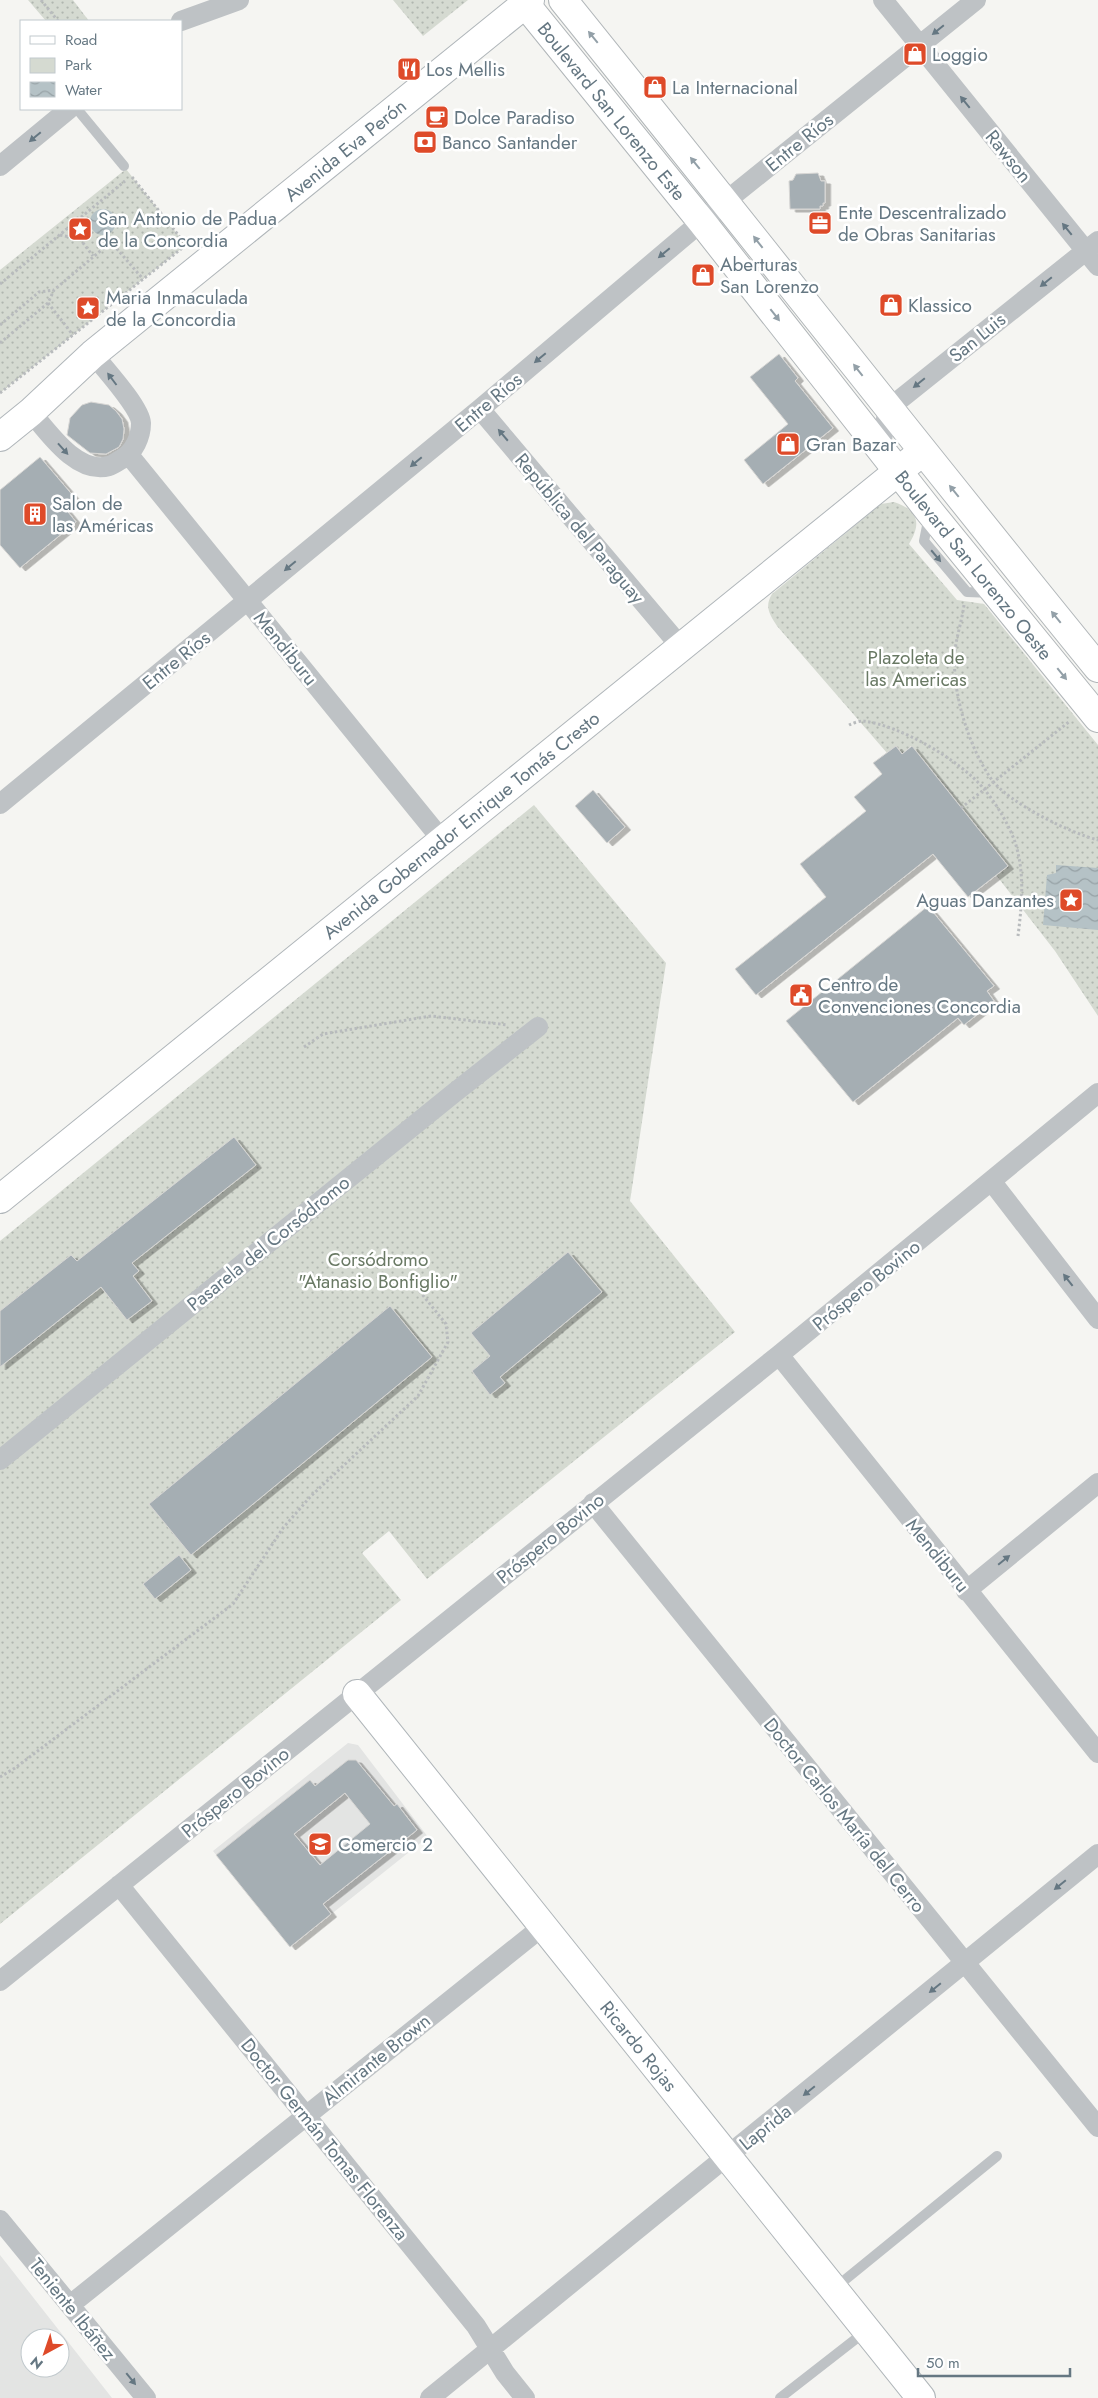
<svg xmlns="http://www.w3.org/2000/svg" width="1098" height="2398" viewBox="0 0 1098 2398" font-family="Jost,sans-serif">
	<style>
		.built { fill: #e3e4e3; fill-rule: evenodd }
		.green { fill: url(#green-dots) }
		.water { fill: url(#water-waves) }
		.building { fill: #a5aeb3; stroke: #d7d6d4; fill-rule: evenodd; filter: url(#shadow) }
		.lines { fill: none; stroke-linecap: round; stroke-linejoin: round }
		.secondary-casing { stroke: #b0b6ba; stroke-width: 30 }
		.primary-casing { stroke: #b1b6b9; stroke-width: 30 }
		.path { stroke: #b8bbbd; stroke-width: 3; stroke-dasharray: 2.5 2.5; stroke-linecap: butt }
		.lane { stroke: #bec2c5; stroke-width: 10 }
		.street { stroke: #bec2c5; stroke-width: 20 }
		.secondary { stroke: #fff; stroke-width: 28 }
		.primary { stroke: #fff; stroke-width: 28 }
		.oneway { fill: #657782 }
		.oneway2 { fill: #93a0a8 }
		.labels { text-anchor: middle; stroke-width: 5; stroke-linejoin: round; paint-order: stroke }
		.poi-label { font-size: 19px; fill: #657782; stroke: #fff; text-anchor: start }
		.street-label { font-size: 19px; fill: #657782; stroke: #fff }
		.park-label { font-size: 19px; fill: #697964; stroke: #fff }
	</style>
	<defs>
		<pattern id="green-dots" width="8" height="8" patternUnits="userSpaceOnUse" patternTransform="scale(1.25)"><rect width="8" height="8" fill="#d5dad1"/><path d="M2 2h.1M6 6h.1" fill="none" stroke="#b0b6af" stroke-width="1.8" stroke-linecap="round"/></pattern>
		<pattern id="water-waves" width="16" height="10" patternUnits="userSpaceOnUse" patternTransform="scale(1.25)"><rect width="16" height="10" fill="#b5c2c6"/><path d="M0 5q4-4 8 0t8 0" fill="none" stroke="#97a2a6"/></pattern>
		<filter id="shadow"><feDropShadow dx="5.5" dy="3" stdDeviation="0" flood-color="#0004"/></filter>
	</defs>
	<rect width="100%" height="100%" fill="#f5f5f2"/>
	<path class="built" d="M348 1743 358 1745 428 1837 290 1947 213 1851Z
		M0 2255 112 2398H0ZM30 2338H60V2368H30Z"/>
	<path class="green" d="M28 0H73L89 21H46Z
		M393 0H468L423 36Z
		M126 169 186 245 0 393V270Z
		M894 502C918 510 922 523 909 544L957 600 984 604 1098 745V1016L1055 951 996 875 911 746 902 754 896 746 887 753 777 626C770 615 764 607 772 594L881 504Z
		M534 805 666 963 630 1201 735 1332 427 1579 389 1531 362 1553 401 1600 0 1924V1241Z"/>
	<path class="water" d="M90 222a13 13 0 1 1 26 0a13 13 0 1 1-26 0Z
		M1056 865 1098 868V930L1043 925 1047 875 1056 873Z"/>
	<path class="building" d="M818 173 821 181H825V203H823V206H820V209H790L789 181 793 180 796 174Z
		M779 354 798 378 795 381 833 428 763 484 744 460 788 424 750 377Z
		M91 402 109 405 116 411 122 419 124 429 123 439 119 447 106 454 90 453 67 435 70 418 82 405Z
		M40 457 75 498 64 507 76 522 20 568 0 545V490Z
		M896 746 902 754 912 746 1008 866 968 897 933 854 756 995 735 969 826 897 800 864 866 811 854 797 882 774 873 763Z
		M593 790 625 827 607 843 575 806Z
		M928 906 994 986 987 991 994 1001 964 1025 958 1018 853 1102 786 1021Z
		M234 1137 256 1165 132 1263 139 1271 133 1276 152 1301 127 1320 101 1287 0 1367V1311L71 1255 77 1261Z
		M568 1252 602 1292 500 1377 505 1383 490 1395 472 1371 490 1356 471 1333Z
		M390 1306 432 1357 191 1555 149 1504Z
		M179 1555 191 1570 155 1599 143 1584Z
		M348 1760H356L394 1806 397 1804 417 1830 323 1904 331 1914 290 1947 216 1855 310 1780 315 1786ZM345 1793 370 1824 320 1865 294 1834Z"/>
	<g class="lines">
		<g class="secondary-casing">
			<path id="secondary" d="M0 437 31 412 93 354 530 0
				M0 1199 922 452
				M357 1694 921 2398"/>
		</g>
		<g class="primary-casing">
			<path id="primary" d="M522 0 702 222 930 512 1098 718
				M563 0C742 222 918 447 1098 668"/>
		</g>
		<path class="path" d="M41 0 58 21
			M132 177 187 246
			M60 235 80 239 93 256
			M0 284 125 181
			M48 303 73 335
			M0 325 39 292 54 290
			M0 343 48 303 54 290 111 242 143 279
			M0 393 186 245
			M964 605C962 620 957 635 955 650 951 691 969 748 992 780 1009 803 1070 833 1098 840
			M849 725C853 723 859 721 863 721 900 725 961 761 984 789 996 803 1009 825 1015 842 1025 873 1022 903 1018 936
			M961 808 1070 721
			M304 1047 323 1034 431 1016 508 1025
			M0 1777 15 1768 233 1604 283 1528 311 1496 418 1396 448 1342 446 1324 409 1278"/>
		<path class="lane" d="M77 109 124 166
			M929 516 924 541 967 592 992 593
			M835 2288 997 2156
			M780 2398 866 2331"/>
		<path class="street" d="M883 0 1098 266
			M181 21 239 0
			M0 166 69 109
			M480 409 681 647
			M31 412C48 432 77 475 109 466 113 465 118 461 122 459 134 452 141 437 141 423 140 407 104 368 93 354
			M880 449 888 409 1098 241
			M129 455 442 840
			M0 804 480 409 726 201 976 0
			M992 1182 1098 1319
			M779 1355 1098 1753
			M0 1460 454 1093 538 1027
			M593 1503 1098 2127
			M966 1591 1098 1483
			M119 1885 476 2326 505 2373 525 2398
			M0 1981 779 1355 1098 1093
			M0 2220 146 2398
			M70 2305 542 1927
			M430 2398 1098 1854"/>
		<use href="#secondary" class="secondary"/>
		<use href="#primary" class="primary"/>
	</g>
	<defs><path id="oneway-solid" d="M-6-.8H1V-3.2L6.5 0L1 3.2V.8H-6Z" transform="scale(1.25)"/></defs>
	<g class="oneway">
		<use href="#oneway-solid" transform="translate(938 30) rotate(141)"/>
		<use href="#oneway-solid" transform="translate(965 102) rotate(-129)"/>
		<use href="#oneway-solid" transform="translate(35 137) rotate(140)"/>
		<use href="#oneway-solid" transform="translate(1067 229) rotate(-129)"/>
		<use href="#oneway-solid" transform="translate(664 253) rotate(140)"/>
		<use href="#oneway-solid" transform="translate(1046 282) rotate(141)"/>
		<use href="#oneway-solid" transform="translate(540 358) rotate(140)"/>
		<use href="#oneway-solid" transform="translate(112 379) rotate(-127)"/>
		<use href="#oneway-solid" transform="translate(919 383) rotate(141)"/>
		<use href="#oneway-solid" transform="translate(503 435) rotate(-130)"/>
		<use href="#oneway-solid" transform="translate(63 449) rotate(48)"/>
		<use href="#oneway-solid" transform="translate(416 462) rotate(140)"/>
		<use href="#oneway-solid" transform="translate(936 556) rotate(50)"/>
		<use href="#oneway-solid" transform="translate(290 566) rotate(140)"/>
		<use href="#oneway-solid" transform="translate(1068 1280) rotate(-128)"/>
		<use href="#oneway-solid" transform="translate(1004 1560) rotate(-39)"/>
		<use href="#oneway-solid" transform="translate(1060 1885) rotate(141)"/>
		<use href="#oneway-solid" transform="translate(935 1988) rotate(141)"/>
		<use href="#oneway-solid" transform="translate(809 2091) rotate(141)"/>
		<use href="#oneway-solid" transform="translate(131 2379) rotate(51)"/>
	</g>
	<g class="oneway2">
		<use href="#oneway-solid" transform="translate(593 37) rotate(-129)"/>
		<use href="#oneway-solid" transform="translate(695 163) rotate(-129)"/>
		<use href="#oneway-solid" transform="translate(758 242) rotate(-128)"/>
		<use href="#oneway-solid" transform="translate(775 315) rotate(52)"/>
		<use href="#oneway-solid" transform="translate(858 370) rotate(-128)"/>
		<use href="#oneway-solid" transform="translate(954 491) rotate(-129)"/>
		<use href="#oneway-solid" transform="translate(1056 617) rotate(-129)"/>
		<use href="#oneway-solid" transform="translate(1062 674) rotate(51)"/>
	</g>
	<defs>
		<g id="shop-square" transform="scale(1.25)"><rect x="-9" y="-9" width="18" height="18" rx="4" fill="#de4a29" stroke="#fff"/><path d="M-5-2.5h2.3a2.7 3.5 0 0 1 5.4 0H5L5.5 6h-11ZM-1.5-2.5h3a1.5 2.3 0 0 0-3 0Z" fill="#fff"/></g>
		<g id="restaurant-square" transform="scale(1.25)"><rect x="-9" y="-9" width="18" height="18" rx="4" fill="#de4a29" stroke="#fff"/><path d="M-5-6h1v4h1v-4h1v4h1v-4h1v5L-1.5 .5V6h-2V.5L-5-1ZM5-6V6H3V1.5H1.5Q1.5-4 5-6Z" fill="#fff"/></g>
		<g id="cafe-square" transform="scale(1.25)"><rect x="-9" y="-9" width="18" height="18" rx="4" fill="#de4a29" stroke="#fff"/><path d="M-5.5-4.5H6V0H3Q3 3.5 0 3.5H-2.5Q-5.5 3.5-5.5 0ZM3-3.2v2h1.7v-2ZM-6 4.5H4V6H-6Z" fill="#fff"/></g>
		<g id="bank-square" transform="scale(1.25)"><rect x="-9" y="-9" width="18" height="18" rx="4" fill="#de4a29" stroke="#fff"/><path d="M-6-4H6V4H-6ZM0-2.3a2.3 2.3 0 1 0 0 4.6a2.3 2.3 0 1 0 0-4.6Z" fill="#fff"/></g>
		<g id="office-square" transform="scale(1.25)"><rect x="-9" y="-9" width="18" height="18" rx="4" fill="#de4a29" stroke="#fff"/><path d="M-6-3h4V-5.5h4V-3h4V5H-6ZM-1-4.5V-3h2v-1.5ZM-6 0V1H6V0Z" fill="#fff"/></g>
		<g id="sight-square" transform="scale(1.25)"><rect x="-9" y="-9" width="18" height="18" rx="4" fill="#de4a29" stroke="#fff"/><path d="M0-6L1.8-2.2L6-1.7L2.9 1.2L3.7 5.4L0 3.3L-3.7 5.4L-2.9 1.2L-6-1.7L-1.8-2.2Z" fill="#fff"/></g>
		<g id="building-square" transform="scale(1.25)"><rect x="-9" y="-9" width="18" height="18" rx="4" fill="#de4a29" stroke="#fff"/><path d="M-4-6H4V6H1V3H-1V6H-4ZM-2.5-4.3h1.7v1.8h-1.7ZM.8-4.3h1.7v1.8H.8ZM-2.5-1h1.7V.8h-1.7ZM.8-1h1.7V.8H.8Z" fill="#fff"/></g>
		<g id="civic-square" transform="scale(1.25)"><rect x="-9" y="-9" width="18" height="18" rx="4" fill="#de4a29" stroke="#fff"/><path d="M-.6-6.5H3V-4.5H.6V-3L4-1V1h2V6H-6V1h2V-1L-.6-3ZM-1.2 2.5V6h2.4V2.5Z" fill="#fff"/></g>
		<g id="school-square" transform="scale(1.25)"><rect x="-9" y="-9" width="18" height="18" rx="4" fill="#de4a29" stroke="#fff"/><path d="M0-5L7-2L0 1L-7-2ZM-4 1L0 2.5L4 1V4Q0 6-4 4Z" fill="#fff"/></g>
	</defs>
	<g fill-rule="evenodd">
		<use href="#shop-square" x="915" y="54"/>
		<use href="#restaurant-square" x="409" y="69"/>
		<use href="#shop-square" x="655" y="87"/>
		<use href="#cafe-square" x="437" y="117"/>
		<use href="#bank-square" x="425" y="142"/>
		<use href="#office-square" x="820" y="223"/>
		<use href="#sight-square" x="80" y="229"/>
		<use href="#shop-square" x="703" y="275"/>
		<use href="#shop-square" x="891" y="305"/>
		<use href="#sight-square" x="88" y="308"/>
		<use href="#shop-square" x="788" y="444"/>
		<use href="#building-square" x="35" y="514"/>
		<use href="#sight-square" x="1071" y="900"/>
		<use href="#civic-square" x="801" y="995"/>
		<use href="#school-square" x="320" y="1844"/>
	</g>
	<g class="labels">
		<g class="poi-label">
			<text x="932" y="61">Loggio</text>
			<text x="426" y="76">Los Mellis</text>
			<text x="672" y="94">La Internacional</text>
			<text x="454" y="124">Dolce Paradiso</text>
			<text x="442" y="149">Banco Santander</text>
			<text x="838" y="219">Ente Descentralizado<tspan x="838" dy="22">de Obras Sanitarias</tspan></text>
			<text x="98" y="225">San Antonio de Padua<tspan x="98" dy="22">de la Concordia</tspan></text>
			<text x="720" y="271">Aberturas<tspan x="720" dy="22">San Lorenzo</tspan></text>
			<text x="106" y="304">Maria Inmaculada<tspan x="106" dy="22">de la Concordia</tspan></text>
			<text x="908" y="312">Klassico</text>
			<text x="806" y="451">Gran Bazar</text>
			<text x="52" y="510">Salon de<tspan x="52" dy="22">las Américas</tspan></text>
			<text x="1054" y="907" text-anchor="end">Aguas Danzantes</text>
			<text x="818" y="991">Centro de<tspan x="818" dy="22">Convenciones Concordia</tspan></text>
			<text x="338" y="1851">Comercio 2</text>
		</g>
		<g class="street-label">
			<text transform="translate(612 111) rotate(51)" y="7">Boulevard San Lorenzo Este</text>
			<text transform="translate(799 142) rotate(-39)" y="7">Entre Ríos</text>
			<text transform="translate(345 150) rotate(-39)" y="7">Avenida Eva Perón</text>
			<text transform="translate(1009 156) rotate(51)" y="7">Rawson</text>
			<text transform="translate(977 337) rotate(-39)" y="7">San Luis</text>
			<text transform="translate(488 402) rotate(-40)" y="7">Entre Ríos</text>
			<text transform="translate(580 528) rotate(50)" y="7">República del Paraguay</text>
			<text transform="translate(974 565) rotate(51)" y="7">Boulevard San Lorenzo Oeste</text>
			<text transform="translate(286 648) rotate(51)" y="7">Mendiburu</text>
			<text transform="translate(176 660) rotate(-39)" y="7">Entre Ríos</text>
			<text transform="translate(461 825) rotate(-39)" y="7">Avenida Gobernador Enrique Tomás Cresto</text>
			<text transform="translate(268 1243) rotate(-39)" y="7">Pasarela del Corsódromo</text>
			<text transform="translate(866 1285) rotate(-39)" y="7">Próspero Bovino</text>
			<text transform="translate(550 1538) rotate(-39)" y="7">Próspero Bovino</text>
			<text transform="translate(938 1555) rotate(51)" y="7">Mendiburu</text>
			<text transform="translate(235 1792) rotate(-39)" y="7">Próspero Bovino</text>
			<text transform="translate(845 1815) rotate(51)" y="7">Doctor Carlos María del Cerro</text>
			<text transform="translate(639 2046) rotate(51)" y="7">Ricardo Rojas</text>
			<text transform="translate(376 2059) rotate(-39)" y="7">Almirante Brown</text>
			<text transform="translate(765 2127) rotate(-39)" y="7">Laprida</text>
			<text transform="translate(325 2139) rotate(51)" y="7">Doctor Germán Tomas Florenza</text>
			<text transform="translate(73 2309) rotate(51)" y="7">Teniente Ibáñez</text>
		</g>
		<g class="park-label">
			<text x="916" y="664">Plazoleta de<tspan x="916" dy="22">las Americas</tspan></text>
			<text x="378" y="1266">Corsódromo<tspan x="378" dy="22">"Atanasio Bonfiglio"</tspan></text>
		</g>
	</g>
	<rect x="20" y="20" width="162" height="90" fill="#ffffff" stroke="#c1c9cd"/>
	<rect x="30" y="36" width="25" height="8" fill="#ffffff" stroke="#c1c9cd"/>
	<text x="65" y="45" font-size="15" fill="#657782">Road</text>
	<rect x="30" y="58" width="25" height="15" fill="#d5dad1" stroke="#c1c9cd"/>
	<text x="65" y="70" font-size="15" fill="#657782">Park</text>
	<rect x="30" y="82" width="25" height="15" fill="url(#water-waves)" stroke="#c1c9cd"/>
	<text x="65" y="95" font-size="15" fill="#657782">Water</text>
	<g transform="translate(45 2353) rotate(220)"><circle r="24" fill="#ffffff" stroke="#c1c9cd"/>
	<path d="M0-4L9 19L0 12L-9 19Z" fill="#de4a29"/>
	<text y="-8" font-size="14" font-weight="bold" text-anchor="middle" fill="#657782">N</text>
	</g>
	<path d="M918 2368v8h152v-8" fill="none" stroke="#657782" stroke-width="2.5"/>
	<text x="926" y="2368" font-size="15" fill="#657782" stroke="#ffffff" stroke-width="4" paint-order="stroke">50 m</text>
</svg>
